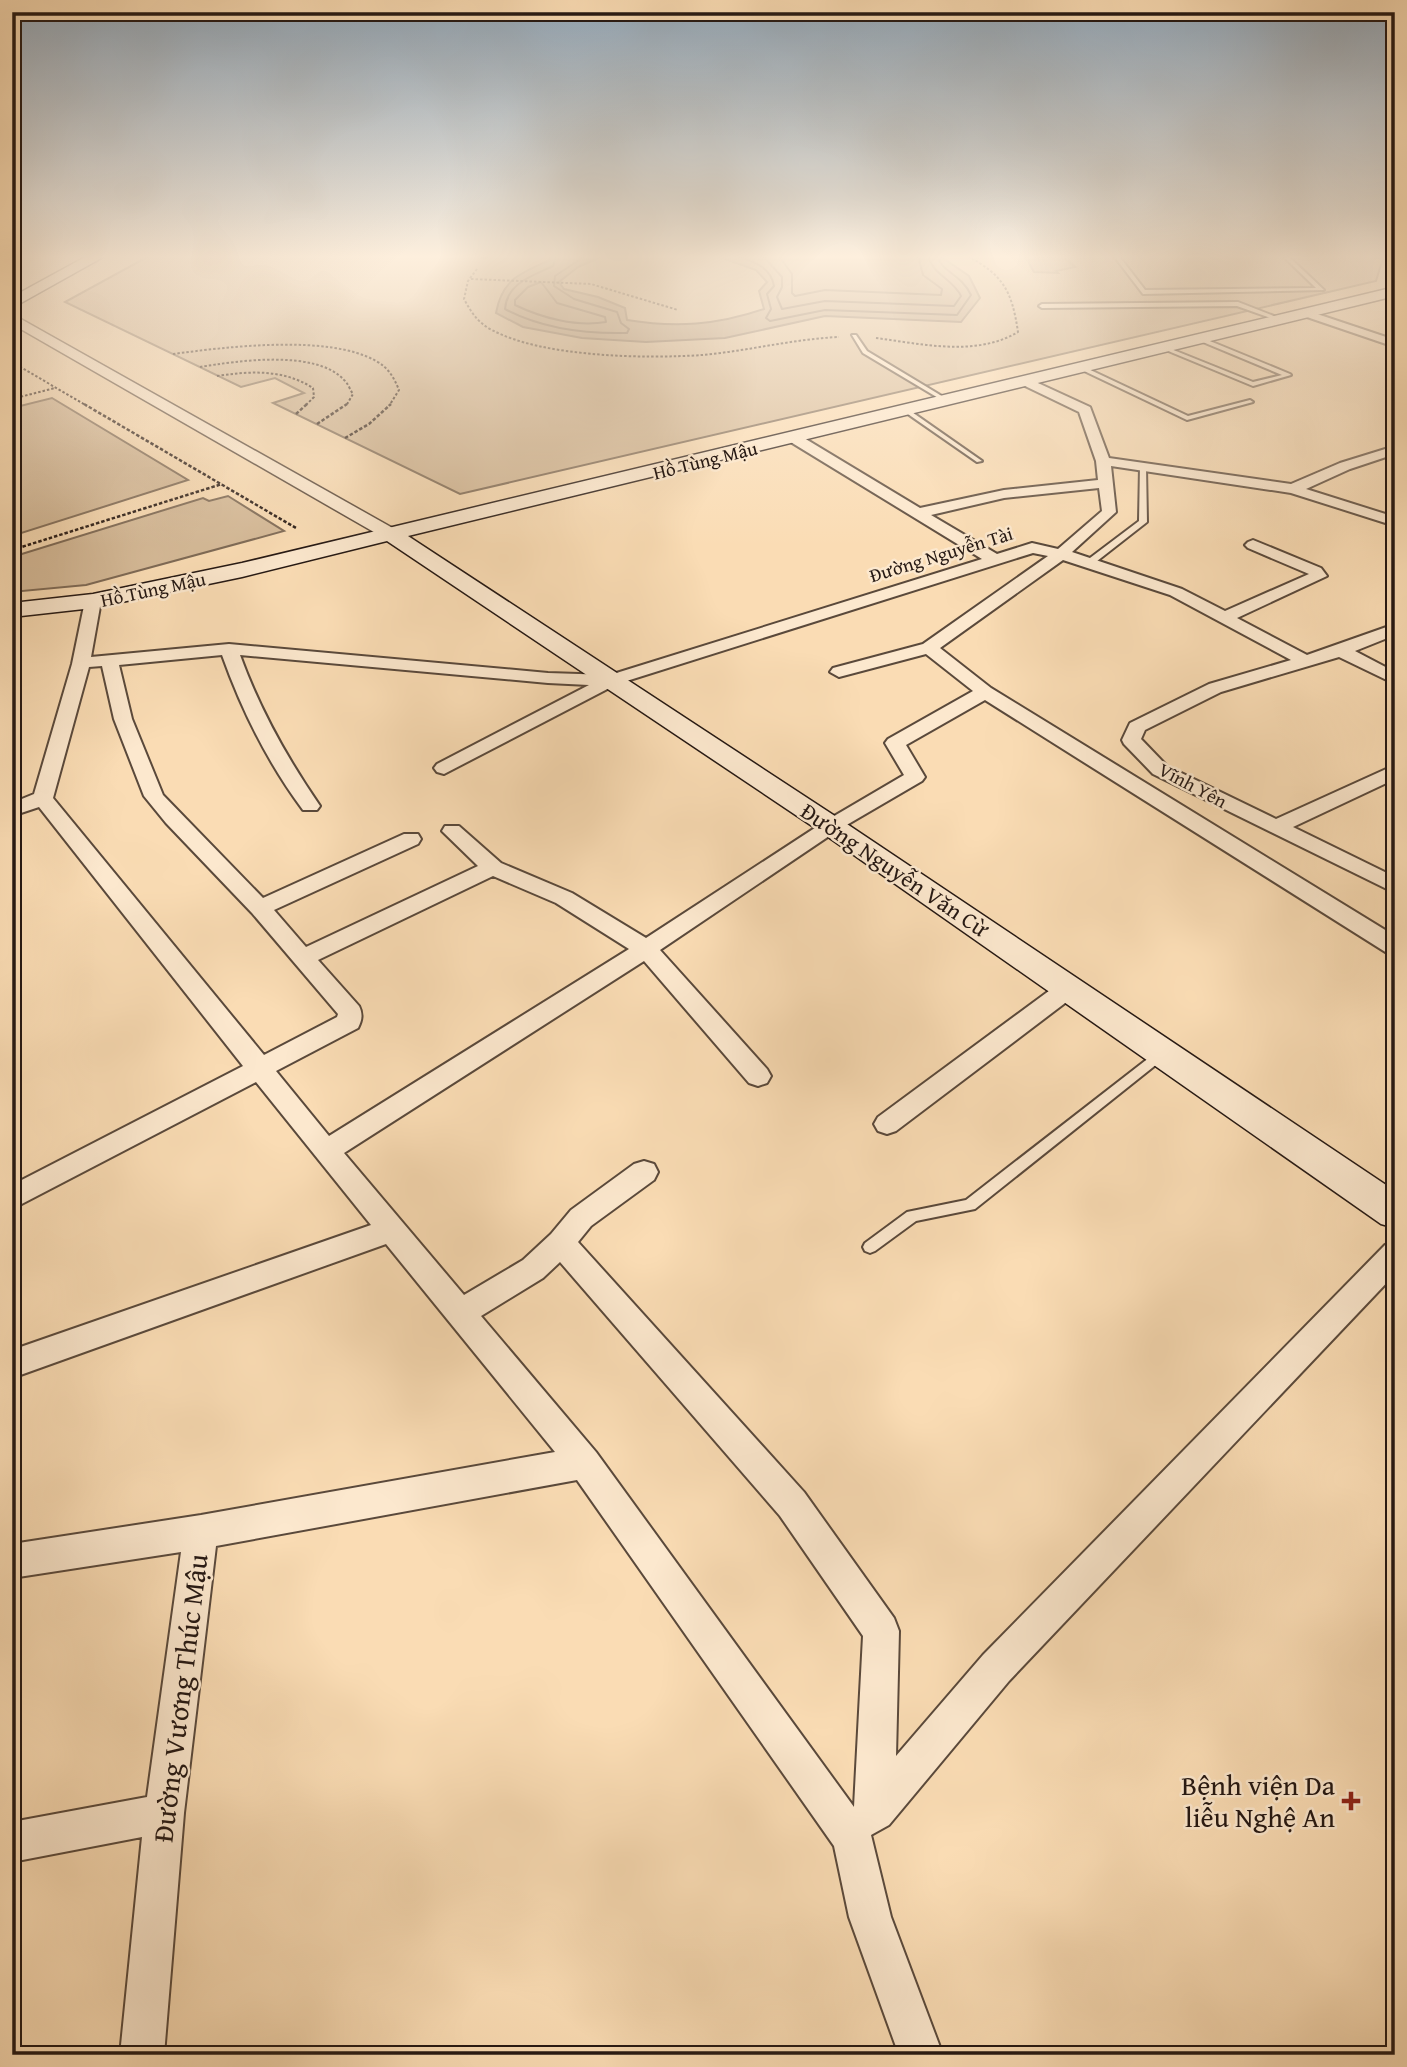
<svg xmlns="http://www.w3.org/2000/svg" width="1407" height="2067" viewBox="0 0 1407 2067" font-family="'Gentium Book Plus',serif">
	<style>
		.green { fill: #d6bb99; stroke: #7e6a56; stroke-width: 2 }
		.water { fill: #b2997d; stroke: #7a6553; stroke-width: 2 }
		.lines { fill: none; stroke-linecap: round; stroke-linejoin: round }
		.shore { stroke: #6c5848; stroke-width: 2 }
		.service-casing { stroke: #5a493b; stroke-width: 4 }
		.minor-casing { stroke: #5a493b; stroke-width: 4 }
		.tertiary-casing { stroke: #5a493b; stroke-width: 3 }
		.secondary-casing { stroke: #251813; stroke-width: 3 }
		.path-far1 { stroke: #251813; stroke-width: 2; stroke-dasharray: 2.5 2; stroke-linecap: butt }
		.path { stroke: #251813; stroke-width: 2.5; stroke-dasharray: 3.5 2; stroke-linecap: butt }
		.service { fill: #fce8ce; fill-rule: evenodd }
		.minor { fill: #fce8ce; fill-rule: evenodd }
		.tertiary { fill: #fce8ce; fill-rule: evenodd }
		.secondary { fill: #fce8ce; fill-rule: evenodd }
		.poi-dot { fill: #8f2418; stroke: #fce8ce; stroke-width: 2.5 }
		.labels { text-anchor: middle; stroke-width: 5; stroke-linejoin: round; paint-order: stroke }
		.far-street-label { font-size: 19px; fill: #251813; stroke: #fce8ce }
		.street-label { font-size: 23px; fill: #251813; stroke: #fce8ce }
		.near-street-label { font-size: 28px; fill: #251813; stroke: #fce8ce }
		.near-poi-label { font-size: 28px; fill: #251813; stroke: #fce8ce; text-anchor: end }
	</style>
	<rect width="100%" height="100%" fill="#fadcb4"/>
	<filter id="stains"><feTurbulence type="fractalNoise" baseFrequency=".00286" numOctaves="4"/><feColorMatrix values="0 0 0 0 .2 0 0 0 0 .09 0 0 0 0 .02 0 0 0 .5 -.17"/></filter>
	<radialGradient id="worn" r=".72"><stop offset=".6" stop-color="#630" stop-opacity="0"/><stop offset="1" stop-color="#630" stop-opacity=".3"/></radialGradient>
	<path class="green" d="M149 256H1382L1383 258 1376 281 460 494 273 403 304 393 275 378 241 387 65 302Z
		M52 398 188 480 12 536V408Z
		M228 496 284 531 86 585 12 592V557L203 498 209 501Z"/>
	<path class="water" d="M549 256H603L578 267 559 282 564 289 598 297 625 308 627 320C676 328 717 325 764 309L759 291 767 282 756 270 717 256H940L969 276 980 298 961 322 825 316 725 338 646 342 582 338 523 327 496 313C502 279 521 273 550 260Z
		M1025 256 1067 259 1075 267 1056 271 1058 273 1034 272Z"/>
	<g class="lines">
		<path class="shore" d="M556 256 553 266C532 276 507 283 505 309 543 329 584 334 627 333L629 329 621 323 617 312 574 299 554 286 555 276 585 256
			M738 256C754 262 771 267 774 286L767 294 771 309 766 318 770 321 825 310 957 315 971 295C961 274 943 273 937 256
			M763 256 782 277V287L777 297 782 309 825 301 954 306 961 296C953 279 933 275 928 256
			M779 256 792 274V293L795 296 825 290 941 295 942 289 923 275 918 256
			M541 282 557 303 605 317 606 322C576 327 542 318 515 305V300L528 287Z"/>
		<g class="service-casing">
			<path id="service" d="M482 256H487L485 257Z
				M1114 256H1119L1145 290 1316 288 1283 256H1288L1324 290 1143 294Z
				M1238 302 1284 320 1279 321 1237 306 1042 308 1039 306 1042 304Z
				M852 335H856L867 351 950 401 945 402 863 353Z
				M1200 337 1290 374 1291 375 1253 386 1161 348 1166 347 1253 382 1282 375 1198 340Z
				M1080 367H1084L1188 416 1250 400 1253 402 1187 420 1080 369Z
				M905 410H909L982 461 977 462 905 412Z
				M1143 465 1146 467 1147 522 1092 565H1086V561L1139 521 1140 467Z
				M1163 1048 1167 1050 1169 1053 1167 1056 975 1209 916 1221 875 1251 870 1253 865 1251 863 1247 865 1243 907 1212 966 1200 1159 1050Z"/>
		</g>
		<g class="minor-casing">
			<path id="minor" d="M1308 311 1395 340V347L1304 316 1303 314Z
				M1027 378 1090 407 1109 458 1291 484 1340 463 1395 446V454L1350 469 1306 489 1395 517V526L1291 493 1111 466 1116 512 1072 552 1182 589 1225 611 1309 574 1248 548 1245 545 1248 542 1253 540 1321 568 1327 576 1237 618 1307 655 1395 624V635L1355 651 1395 672V684L1339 657 1221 692 1145 730 1141 739 1167 766 1276 819 1395 765V779L1293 827 1395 877V893L1153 774 1124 744 1122 740 1130 723 1209 684 1291 660 1170 595 1063 560 940 648 991 688 1395 936V955L1387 953 985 700 906 745 925 777 922 781 838 830 660 950 767 1069 771 1076 767 1083 758 1086 749 1083 644 961 344 1153 464 1295 523 1260 551 1234 571 1210 634 1164 644 1161 654 1164 658 1172 654 1180 591 1226 578 1242 804 1492 894 1618 899 1631 896 1756 983 1655 1385 1245 1395 1242V1274L1009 1681 889 1825 871 1835 891 1917 943 2055H899L849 1917 834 1846 577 1480 216 1546 184 1813 164 2055H120L142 1837 12 1862V1822L147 1797 181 1552 12 1578V1544L201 1515 555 1452 386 1244 12 1378V1350L371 1225 256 1082 12 1209V1185L243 1066 39 807 12 816V803L34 794 72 664 85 601 93 596 101 601 91 657 229 644 548 673 610 675 982 559 789 441V435H799L920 508 1004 490 1098 480 1096 461 1079 412 1023 385 1021 382ZM1099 488 1102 511 1058 549 1032 543 997 554 931 515 1004 498ZM1033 553 1048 556 923 644 833 668 830 672 839 677 926 654 973 691 888 739 885 743 904 775 824 822 646 938 572 893 501 863 459 826H445L442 831 478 866 306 947 274 910 418 844 421 839 418 834H404L263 898 163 795 132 719 119 665 222 655C242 711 268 763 303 810H317L320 806C287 758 260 710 240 655L548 683 589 685 437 764 434 768 437 772 444 774 617 684ZM102 666 114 719 144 796 166 823 252 913 338 1014 337 1017 264 1055 53 798 89 667ZM493 876 556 903 629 949 329 1136 276 1071 358 1028C362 1020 363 1014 359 1006L318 960ZM560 1262 780 1516 863 1636 854 1807 596 1452 481 1316 543 1278Z
				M1069 980 1077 982 1081 988 1077 994 896 1131 887 1134 878 1131 874 1124 878 1117 1061 982Z"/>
		</g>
		<g class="tertiary-casing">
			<path id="tertiary" d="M12 314 398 531 401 535 398 539H386L12 324Z"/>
		</g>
		<g class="secondary-casing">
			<path id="secondary" d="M87 256H105L12 308V297Z
				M1395 287V296L408 536 841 820 1395 1191V1228L1381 1224 821 832 387 541 242 577 93 608 12 617V603L93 594 242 563Z"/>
		</g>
		<path class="path-far1" d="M477 269 468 281 464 299C471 312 478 323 492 330 542 357 645 359 702 355 748 351 793 339 839 337
			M471 279 591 284 678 310
			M876 338C922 344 976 357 1018 332 1012 292 1004 275 967 256
			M173 354C226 347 329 334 376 361 389 368 394 378 399 390L389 406
			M12 362 87 406
			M200 367C236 361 316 349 344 380 348 383 350 390 353 394L346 406
			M217 376C251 371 283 369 313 388L314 397 305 406
			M12 399 55 388"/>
		<path class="path" d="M84 404 296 528
			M296 414 307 404
			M317 424 347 404
			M345 438 369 424 391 404
			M12 550 222 484"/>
		<use href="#service" class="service"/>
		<use href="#minor" class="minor"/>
		<use href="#tertiary" class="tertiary"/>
		<use href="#secondary" class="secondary"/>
	</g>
	<linearGradient id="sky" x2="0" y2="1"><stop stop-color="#92a9bd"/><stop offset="0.47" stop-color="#fdefdd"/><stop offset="1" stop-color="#fdefdd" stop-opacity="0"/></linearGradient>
	<rect width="1407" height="546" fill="url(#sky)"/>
	<path class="poi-dot" d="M1347.5 1790.5h7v7h7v7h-7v7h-7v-7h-7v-7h7z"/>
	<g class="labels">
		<g class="far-street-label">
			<text transform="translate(705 460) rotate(-14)" y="7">Hồ Tùng Mậu</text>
			<text transform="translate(941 554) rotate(-17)" y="7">Đường Nguyễn Tài</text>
			<text transform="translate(153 589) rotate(-12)" y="7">Hồ Tùng Mậu</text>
			<text transform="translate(1193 785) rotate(28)" y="7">Vĩnh Yên</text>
		</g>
		<g class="street-label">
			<text transform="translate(895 870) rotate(34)" y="8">Đường Nguyễn Văn Cừ</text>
		</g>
		<g class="near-street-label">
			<text transform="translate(180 1698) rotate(-83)" y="10">Đường Vương Thúc Mậu</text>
		</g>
		<g class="near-poi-label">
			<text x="1335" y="1795">Bệnh viện Da<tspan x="1335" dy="32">liễu Nghệ An</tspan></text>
		</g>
	</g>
	<rect width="1407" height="2067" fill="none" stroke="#fadcb4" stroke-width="42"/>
	<rect x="14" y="14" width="1379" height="2039" fill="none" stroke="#251813" stroke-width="3.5"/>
	<rect x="21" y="21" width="1365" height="2025" fill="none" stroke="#251813" stroke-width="2"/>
	<rect width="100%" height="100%" filter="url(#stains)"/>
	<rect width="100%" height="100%" fill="url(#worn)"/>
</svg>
